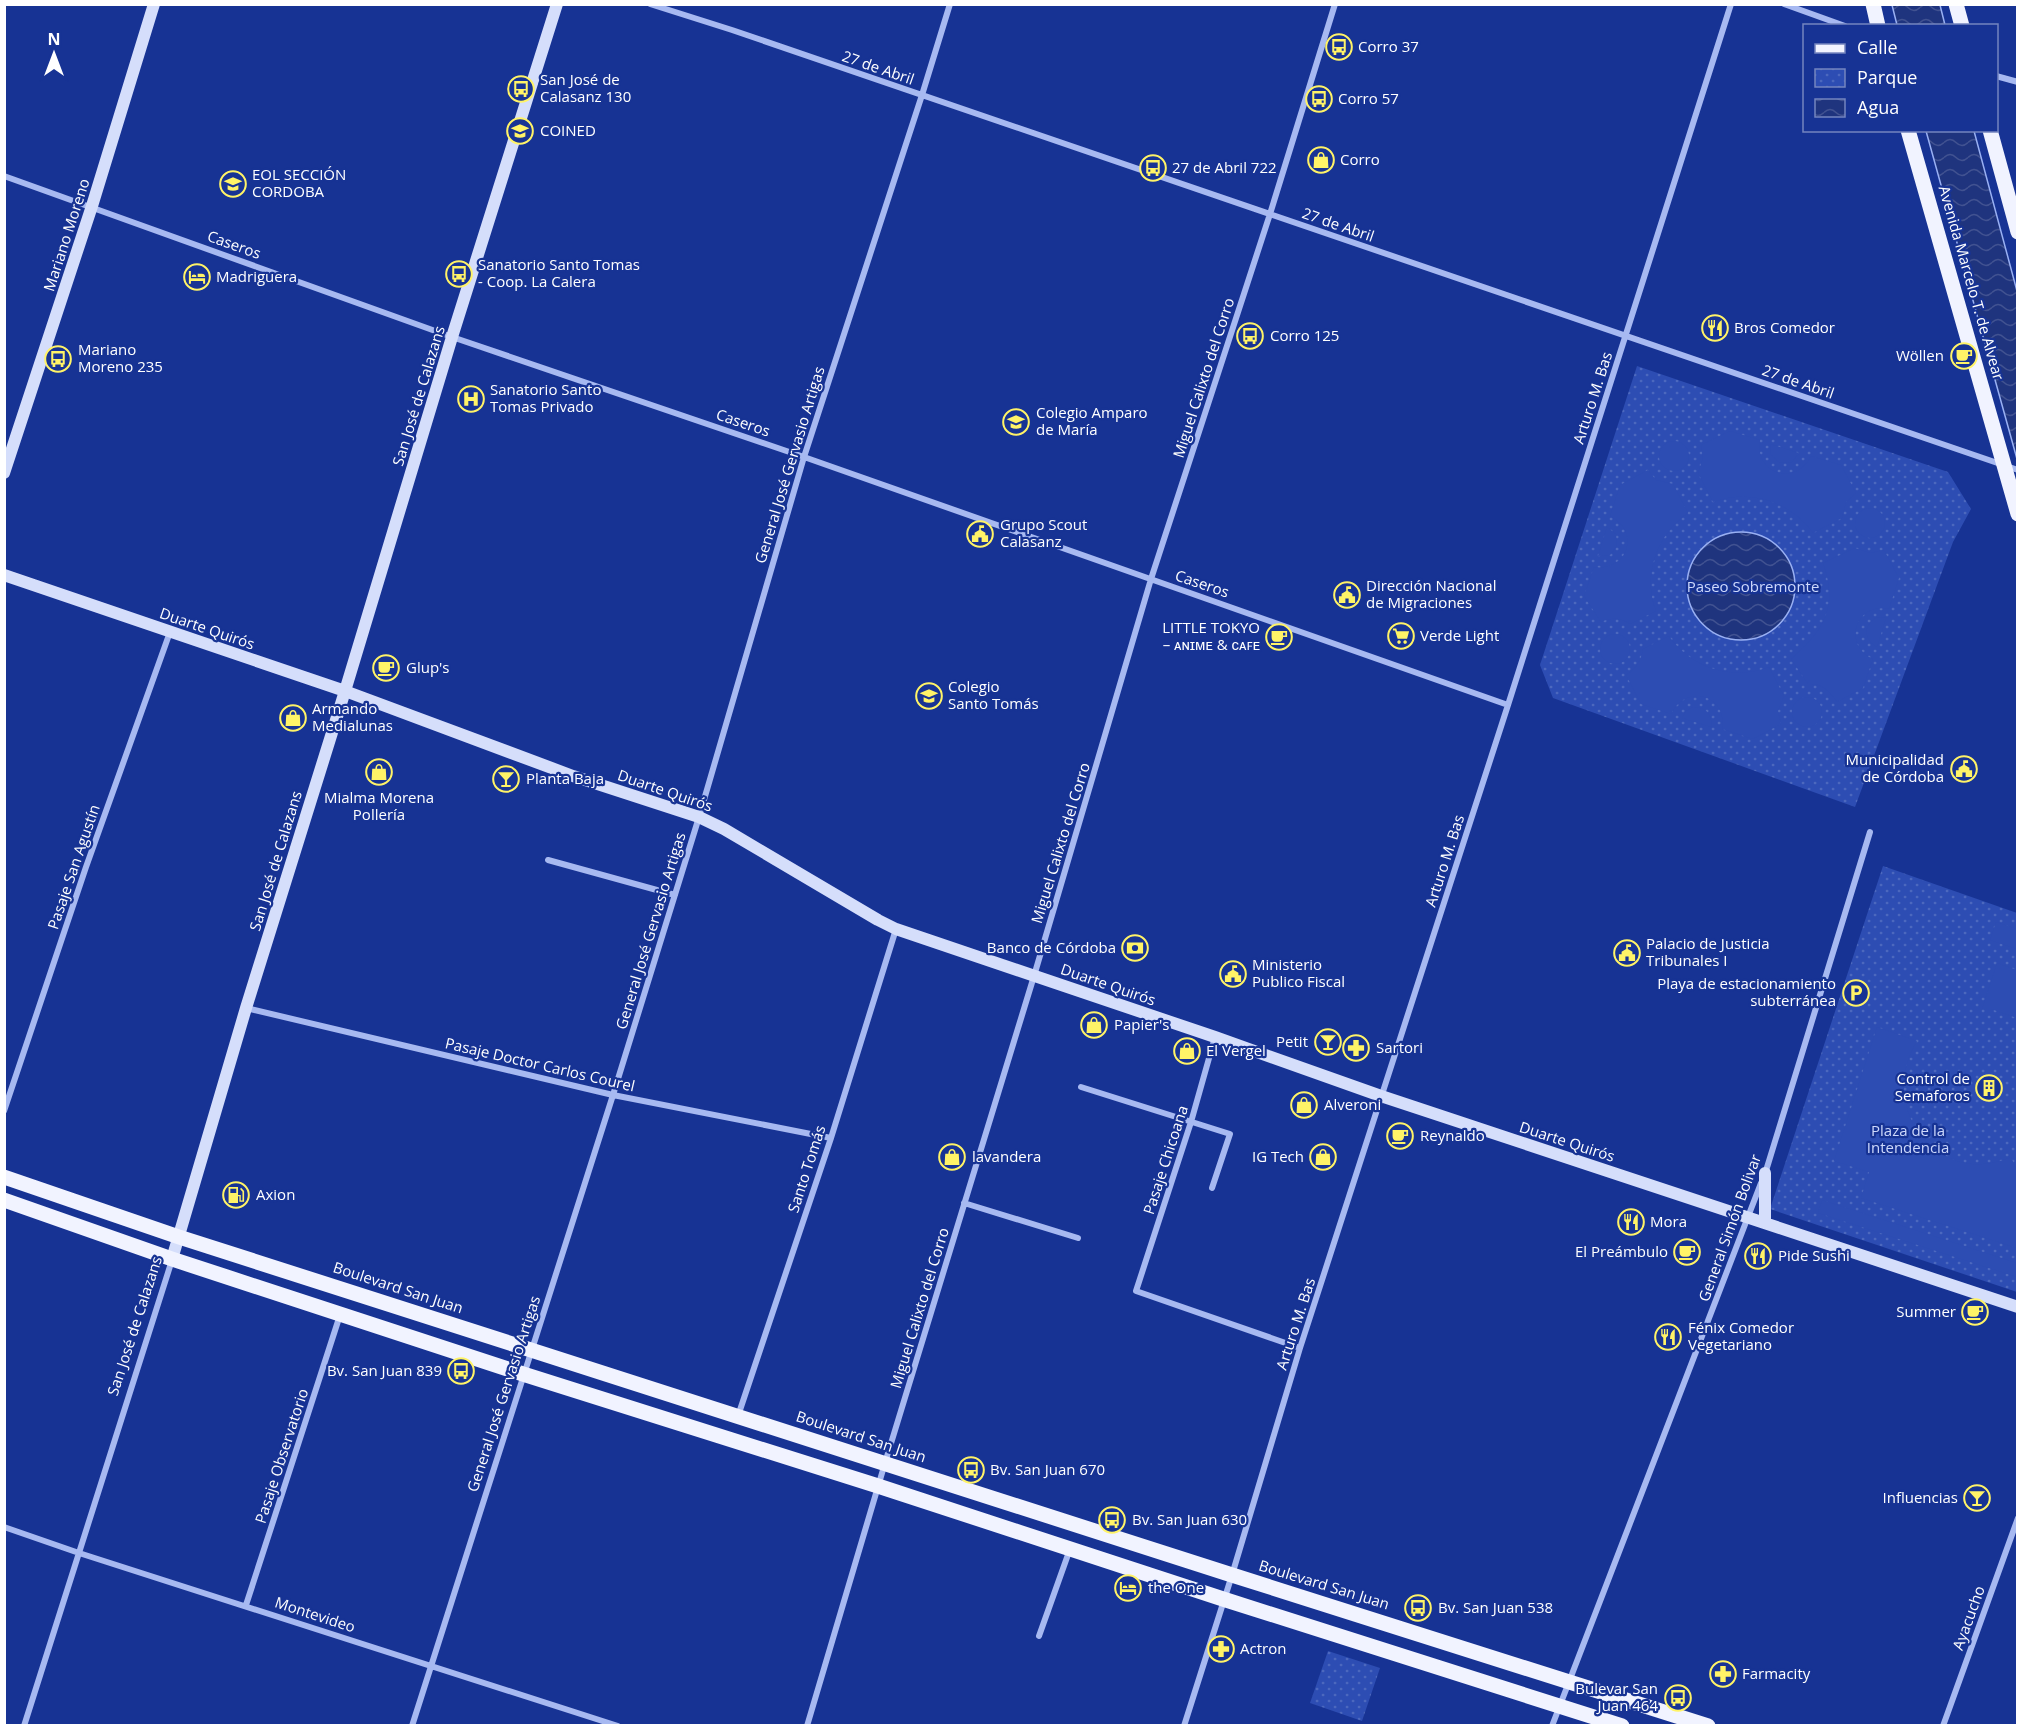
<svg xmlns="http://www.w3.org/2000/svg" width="2022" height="1730" viewBox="0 0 2022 1730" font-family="'Open Sans',sans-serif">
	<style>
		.park { fill: url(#park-dots) }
		.garden { fill: #2d4db3 }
		.water { fill: url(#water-waves); stroke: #99b0f3; stroke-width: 1.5 }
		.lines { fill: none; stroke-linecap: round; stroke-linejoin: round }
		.street { stroke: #a7b9f1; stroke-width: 6 }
		.secondary { stroke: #d5defb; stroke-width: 12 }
		.primary { stroke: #f1f3ff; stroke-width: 15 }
		.labels { text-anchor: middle; stroke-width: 4.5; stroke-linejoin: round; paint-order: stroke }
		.poi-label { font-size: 15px; fill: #fff; stroke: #173394; text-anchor: start }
		.street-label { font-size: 15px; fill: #fff; stroke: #173394 }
		.park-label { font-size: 15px; fill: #ced9fc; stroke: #173394 }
	</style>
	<defs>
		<pattern id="park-dots" width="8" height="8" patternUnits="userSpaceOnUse" patternTransform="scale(1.5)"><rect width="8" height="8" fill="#2d4db3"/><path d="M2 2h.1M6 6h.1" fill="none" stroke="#4c68be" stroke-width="1.8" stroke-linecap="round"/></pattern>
		<pattern id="water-waves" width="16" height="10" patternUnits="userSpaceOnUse" patternTransform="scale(1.5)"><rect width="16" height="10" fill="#1f347e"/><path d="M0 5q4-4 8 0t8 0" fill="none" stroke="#415291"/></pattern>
	</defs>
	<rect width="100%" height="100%" fill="#173394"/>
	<path class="park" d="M1637 366 1948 472 1971 509 1953 542 1855 807 1553 698 1540 665Z
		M1883 866 2017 913V1292L1770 1209Z
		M1328 1651 1380 1668 1362 1721 1310 1703Z"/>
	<path class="garden" d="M1730 431 1760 440C1754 474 1796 487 1811 456L1841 465 1856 493 1846 502 1842 518 1813 533C1790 501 1750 489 1713 502L1698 473 1703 458 1701 445Z
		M1659 456a15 15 0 1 1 30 0a15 15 0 1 1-30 0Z
		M1770 444 1799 453 1792 462 1780 463 1771 455Z
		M1648 470 1656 480 1673 484 1688 513C1657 534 1642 576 1656 611L1630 624C1621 618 1612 617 1601 622L1584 596 1594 567C1628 572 1641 531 1610 516L1620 485Z
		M1855 523a15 15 0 1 1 30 0a15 15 0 1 1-30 0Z
		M1607 527 1616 534 1617 546 1610 555 1598 556Z
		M1855 548 1870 553 1884 550 1899 578 1889 609C1855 602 1842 645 1873 659L1863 688 1837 702C1830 691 1822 683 1808 684L1791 659C1823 631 1839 608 1823 563Z
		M1878 617 1886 618 1877 647C1863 639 1863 624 1878 617Z
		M1600 649a15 15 0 1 1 30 0a15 15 0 1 1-30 0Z
		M1669 636C1691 668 1732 681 1769 667L1784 696 1778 711 1781 724 1753 739 1722 729C1728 695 1686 683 1671 714L1641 704 1626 675C1636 669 1641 661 1643 649Z
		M1792 712a15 15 0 1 1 30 0a15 15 0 1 1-30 0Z
		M1693 707C1706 707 1713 715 1711 727L1682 718 1686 711Z
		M1996 922 2017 929V949L1990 940Z
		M1997 963 2017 970V1018L1991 1009H1982Z
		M1877 1027 1917 1041C1876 1107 1938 1189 2011 1157L2017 1171V1248L1861 1198 1869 1172 1834 1161Z
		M1822 1200 2017 1263V1277L1818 1213Z"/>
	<path class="water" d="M1892 5H1940L1945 25H1897Z
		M1926 131H1974L2017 291V459Z
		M1687 586a54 54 0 1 1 108 0a54 54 0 1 1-108 0Z"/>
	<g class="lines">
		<path class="street" d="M650 4 732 30 2018 470
			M1784 4 1845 26
			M1996 76 2018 82
			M4 176 452 337 804 457 1508 705
			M548 860 675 895
			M246 1008 613 1095 831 1138
			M1215 1037 1191 1122 1136 1291 1300 1348
			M1081 1087 1230 1134 1212 1188
			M4 1111 86 867 170 632
			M1765 1174 1870 832
			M964 1203 1078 1238
			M738 1416 831 1138 896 929
			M4 1527 79 1553 618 1726
			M246 1605 340 1315
			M1039 1636 1070 1549
			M24 1726 172 1260
			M412 1726 613 1095 699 817 804 457 922 95 950 4
			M807 1726 885 1463 1034 976 1151 579 1270 214 1335 4
			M1184 1726 1232 1575 1300 1348 1508 705 1731 4
			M1552 1726 1761 1183
			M1943 1726 2018 1518"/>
		<path class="secondary" d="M4 473 92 206 154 4
			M4 575 345 691 573 776 699 817 724 829 878 920 896 929 1215 1037 1381 1096 2018 1307
			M1765 1223V1173
			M172 1259 246 1008 345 691 452 337 557 4"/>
		<path class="primary" d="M1873 4 1878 26
			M1956 4 1962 26
			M1908 130 2018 514
			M1990 130 2018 232
			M4 1177 179 1237 1232 1575 1708 1726
			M4 1200 172 1259 523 1374 878 1486 1223 1599 1622 1726"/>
	</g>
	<defs>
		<g id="bus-ring" transform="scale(1.35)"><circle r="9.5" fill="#173394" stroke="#fff367" stroke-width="1.5"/><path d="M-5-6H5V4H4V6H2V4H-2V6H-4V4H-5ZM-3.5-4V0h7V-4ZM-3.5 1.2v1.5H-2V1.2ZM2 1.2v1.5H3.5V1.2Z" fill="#fff367"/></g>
		<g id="school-ring" transform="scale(1.35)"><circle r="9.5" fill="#173394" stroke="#fff367" stroke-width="1.5"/><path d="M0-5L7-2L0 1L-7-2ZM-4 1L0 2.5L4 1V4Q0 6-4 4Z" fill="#fff367"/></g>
		<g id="shop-ring" transform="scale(1.35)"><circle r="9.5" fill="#173394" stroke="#fff367" stroke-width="1.5"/><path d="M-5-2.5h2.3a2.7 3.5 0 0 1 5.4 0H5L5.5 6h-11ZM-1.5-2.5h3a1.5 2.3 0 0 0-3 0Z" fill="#fff367"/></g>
		<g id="hotel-ring" transform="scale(1.35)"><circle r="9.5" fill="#173394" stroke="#fff367" stroke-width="1.5"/><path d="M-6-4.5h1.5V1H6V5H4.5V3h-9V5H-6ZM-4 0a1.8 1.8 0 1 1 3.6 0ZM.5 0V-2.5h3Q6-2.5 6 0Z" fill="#fff367"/></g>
		<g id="restaurant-ring" transform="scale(1.35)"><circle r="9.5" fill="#173394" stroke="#fff367" stroke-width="1.5"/><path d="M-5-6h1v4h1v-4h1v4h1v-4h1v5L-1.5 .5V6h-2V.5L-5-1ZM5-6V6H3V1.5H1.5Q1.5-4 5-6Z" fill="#fff367"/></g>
		<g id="cafe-ring" transform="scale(1.35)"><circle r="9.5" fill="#173394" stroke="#fff367" stroke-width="1.5"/><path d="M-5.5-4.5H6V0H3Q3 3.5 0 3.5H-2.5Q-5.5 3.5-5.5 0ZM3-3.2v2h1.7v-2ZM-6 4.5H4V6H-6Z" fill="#fff367"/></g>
		<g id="hospital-ring" transform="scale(1.35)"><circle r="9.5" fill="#173394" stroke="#fff367" stroke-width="1.5"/><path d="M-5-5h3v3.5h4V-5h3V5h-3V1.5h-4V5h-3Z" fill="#fff367"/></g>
		<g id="civic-ring" transform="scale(1.35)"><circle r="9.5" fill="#173394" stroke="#fff367" stroke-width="1.5"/><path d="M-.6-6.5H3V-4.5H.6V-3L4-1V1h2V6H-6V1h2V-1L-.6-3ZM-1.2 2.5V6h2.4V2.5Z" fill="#fff367"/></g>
		<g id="supermarket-ring" transform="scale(1.35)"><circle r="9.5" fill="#173394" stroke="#fff367" stroke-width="1.5"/><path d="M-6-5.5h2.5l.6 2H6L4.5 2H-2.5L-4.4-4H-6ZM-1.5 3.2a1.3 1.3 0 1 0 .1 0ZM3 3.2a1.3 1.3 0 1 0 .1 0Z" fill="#fff367"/></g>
		<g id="bar-ring" transform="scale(1.35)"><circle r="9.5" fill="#173394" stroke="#fff367" stroke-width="1.5"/><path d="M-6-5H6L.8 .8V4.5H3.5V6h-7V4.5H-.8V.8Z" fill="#fff367"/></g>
		<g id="bank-ring" transform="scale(1.35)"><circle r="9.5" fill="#173394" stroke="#fff367" stroke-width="1.5"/><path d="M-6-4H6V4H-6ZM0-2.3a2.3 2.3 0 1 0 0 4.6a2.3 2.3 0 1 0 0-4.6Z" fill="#fff367"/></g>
		<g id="parking-ring" transform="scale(1.35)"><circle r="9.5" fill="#173394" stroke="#fff367" stroke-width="1.5"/><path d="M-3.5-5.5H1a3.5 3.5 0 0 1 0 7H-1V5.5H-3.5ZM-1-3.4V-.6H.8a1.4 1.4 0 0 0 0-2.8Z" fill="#fff367"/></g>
		<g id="pharmacy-ring" transform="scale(1.35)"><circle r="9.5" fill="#173394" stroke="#fff367" stroke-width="1.5"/><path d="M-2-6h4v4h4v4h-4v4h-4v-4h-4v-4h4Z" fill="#fff367"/></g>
		<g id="building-ring" transform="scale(1.35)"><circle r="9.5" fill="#173394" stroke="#fff367" stroke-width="1.5"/><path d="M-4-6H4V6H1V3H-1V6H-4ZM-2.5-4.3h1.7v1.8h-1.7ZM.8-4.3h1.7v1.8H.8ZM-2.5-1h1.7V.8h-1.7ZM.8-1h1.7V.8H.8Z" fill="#fff367"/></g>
		<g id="fuel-ring" transform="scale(1.35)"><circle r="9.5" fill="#173394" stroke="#fff367" stroke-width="1.5"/><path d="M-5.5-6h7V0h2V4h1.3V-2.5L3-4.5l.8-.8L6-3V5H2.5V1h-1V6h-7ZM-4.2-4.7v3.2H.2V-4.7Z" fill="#fff367"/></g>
	</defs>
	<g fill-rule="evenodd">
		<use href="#bus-ring" x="1339" y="47"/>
		<use href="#bus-ring" x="521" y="89"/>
		<use href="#bus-ring" x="1319" y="99"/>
		<use href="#school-ring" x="520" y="131"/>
		<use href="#shop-ring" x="1321" y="160"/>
		<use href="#bus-ring" x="1153" y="168"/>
		<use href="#school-ring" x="233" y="184"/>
		<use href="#bus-ring" x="459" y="274"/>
		<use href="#hotel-ring" x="197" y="277"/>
		<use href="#restaurant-ring" x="1715" y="328"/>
		<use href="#bus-ring" x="1250" y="336"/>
		<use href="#cafe-ring" x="1964" y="356"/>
		<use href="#bus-ring" x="58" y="359"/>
		<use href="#hospital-ring" x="471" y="399"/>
		<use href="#school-ring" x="1016" y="422"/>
		<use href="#civic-ring" x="980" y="534"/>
		<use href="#civic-ring" x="1347" y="595"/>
		<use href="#supermarket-ring" x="1401" y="636"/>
		<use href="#cafe-ring" x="1279" y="637"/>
		<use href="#cafe-ring" x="386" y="668"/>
		<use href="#school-ring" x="929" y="696"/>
		<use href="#shop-ring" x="293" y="718"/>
		<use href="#civic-ring" x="1964" y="769"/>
		<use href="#shop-ring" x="379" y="772"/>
		<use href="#bar-ring" x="506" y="779"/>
		<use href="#bank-ring" x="1135" y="948"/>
		<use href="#civic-ring" x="1627" y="953"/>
		<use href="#civic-ring" x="1233" y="974"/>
		<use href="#parking-ring" x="1856" y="993"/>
		<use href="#shop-ring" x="1094" y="1025"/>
		<use href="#bar-ring" x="1328" y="1042"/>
		<use href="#pharmacy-ring" x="1356" y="1048"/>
		<use href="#shop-ring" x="1187" y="1051"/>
		<use href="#building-ring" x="1989" y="1088"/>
		<use href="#shop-ring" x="1304" y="1105"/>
		<use href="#cafe-ring" x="1400" y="1136"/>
		<use href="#shop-ring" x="952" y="1157"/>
		<use href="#shop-ring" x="1323" y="1157"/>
		<use href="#fuel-ring" x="236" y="1195"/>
		<use href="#restaurant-ring" x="1631" y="1222"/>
		<use href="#cafe-ring" x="1687" y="1252"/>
		<use href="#restaurant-ring" x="1758" y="1256"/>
		<use href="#cafe-ring" x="1975" y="1312"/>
		<use href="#restaurant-ring" x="1668" y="1337"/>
		<use href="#bus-ring" x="461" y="1371"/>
		<use href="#bus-ring" x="971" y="1470"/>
		<use href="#bar-ring" x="1977" y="1498"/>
		<use href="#bus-ring" x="1112" y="1520"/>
		<use href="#hotel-ring" x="1128" y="1588"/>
		<use href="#bus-ring" x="1418" y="1608"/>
		<use href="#pharmacy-ring" x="1221" y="1649"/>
		<use href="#pharmacy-ring" x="1723" y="1674"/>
		<use href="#bus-ring" x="1678" y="1698"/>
	</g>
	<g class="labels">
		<g class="poi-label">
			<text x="1358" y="52">Corro 37</text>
			<text x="540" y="85">San José de<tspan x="540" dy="17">Calasanz 130</tspan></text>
			<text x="1338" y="104">Corro 57</text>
			<text x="540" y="136">COINED</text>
			<text x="1340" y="165">Corro</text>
			<text x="1172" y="173">27 de Abril 722</text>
			<text x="252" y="180">EOL SECCIÓN<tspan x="252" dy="17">CORDOBA</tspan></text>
			<text x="478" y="270">Sanatorio Santo Tomas<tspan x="478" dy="17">- Coop. La Calera</tspan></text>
			<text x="216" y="282">Madriguera</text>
			<text x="1734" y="333">Bros Comedor</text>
			<text x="1270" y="341">Corro 125</text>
			<text x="78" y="355">Mariano<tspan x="78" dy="17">Moreno 235</tspan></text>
			<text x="1944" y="361" text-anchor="end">Wöllen</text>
			<text x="490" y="395">Sanatorio Santo<tspan x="490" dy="17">Tomas Privado</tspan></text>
			<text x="1036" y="418">Colegio Amparo<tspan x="1036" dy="17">de María</tspan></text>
			<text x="1000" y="530">Grupo Scout<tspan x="1000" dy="17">Calasanz</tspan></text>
			<text x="1366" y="591">Dirección Nacional<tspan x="1366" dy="17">de Migraciones</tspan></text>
			<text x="1260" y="633" text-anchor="end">LITTLE TOKYO<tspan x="1260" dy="17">– ᴀɴɪᴍᴇ &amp; ᴄᴀꜰᴇ</tspan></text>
			<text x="1420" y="641">Verde Light</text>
			<text x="406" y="673">Glup's</text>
			<text x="948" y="692">Colegio<tspan x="948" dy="17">Santo Tomás</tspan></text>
			<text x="312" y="714">Armando<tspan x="312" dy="17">Medialunas</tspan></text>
			<text x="1944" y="765" text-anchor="end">Municipalidad<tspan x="1944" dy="17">de Córdoba</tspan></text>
			<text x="526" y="784">Planta Baja</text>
			<text x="379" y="803" text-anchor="middle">Mialma Morena<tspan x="379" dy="17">Pollería</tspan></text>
			<text x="1646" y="949">Palacio de Justicia<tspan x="1646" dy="17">Tribunales I</tspan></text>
			<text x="1116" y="953" text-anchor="end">Banco de Córdoba</text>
			<text x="1252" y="970">Ministerio<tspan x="1252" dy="17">Publico Fiscal</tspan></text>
			<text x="1836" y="989" text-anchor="end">Playa de estacionamiento<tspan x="1836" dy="17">subterránea</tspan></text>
			<text x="1114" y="1030">Papier's</text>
			<text x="1308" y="1047" text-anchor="end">Petit</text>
			<text x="1376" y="1053">Sartori</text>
			<text x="1206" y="1056">El Vergel</text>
			<text x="1970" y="1084" text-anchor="end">Control de<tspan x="1970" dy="17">Semaforos</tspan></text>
			<text x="1324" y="1110">Alveroni</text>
			<text x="1420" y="1141">Reynaldo</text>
			<text x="972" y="1162">lavandera</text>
			<text x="1304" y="1162" text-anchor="end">IG Tech</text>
			<text x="256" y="1200">Axion</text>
			<text x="1650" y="1227">Mora</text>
			<text x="1668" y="1257" text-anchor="end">El Preámbulo</text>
			<text x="1778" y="1261">Pide Sushi</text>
			<text x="1956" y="1317" text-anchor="end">Summer</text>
			<text x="1688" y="1333">Fénix Comedor<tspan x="1688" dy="17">Vegetariano</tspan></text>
			<text x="442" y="1376" text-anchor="end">Bv. San Juan 839</text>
			<text x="990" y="1475">Bv. San Juan 670</text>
			<text x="1958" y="1503" text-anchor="end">Influencias</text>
			<text x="1132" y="1525">Bv. San Juan 630</text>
			<text x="1148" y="1593">the One</text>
			<text x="1438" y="1613">Bv. San Juan 538</text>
			<text x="1240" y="1654">Actron</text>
			<text x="1742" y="1679">Farmacity</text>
			<text x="1658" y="1694" text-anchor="end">Bulevar San<tspan x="1658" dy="17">Juan 464</tspan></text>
		</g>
		<g class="street-label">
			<text transform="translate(878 68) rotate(19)" y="5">27 de Abril</text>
			<text transform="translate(1338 225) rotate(19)" y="5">27 de Abril</text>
			<text transform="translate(67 235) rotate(-72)" y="5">Mariano Moreno</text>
			<text transform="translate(234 245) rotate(20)" y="5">Caseros</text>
			<text transform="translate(1971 283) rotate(74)" y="5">Avenida Marcelo T. de Alvear</text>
			<text transform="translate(1204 378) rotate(-72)" y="5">Miguel Calixto del Corro</text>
			<text transform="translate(1798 382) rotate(19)" y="5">27 de Abril</text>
			<text transform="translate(419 396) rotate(-73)" y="5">San José de Calazans</text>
			<text transform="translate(1593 398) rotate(-72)" y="5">Arturo M. Bas</text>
			<text transform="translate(743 423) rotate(19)" y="5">Caseros</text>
			<text transform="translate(790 465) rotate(-73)" y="5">General José Gervasio Artigas</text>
			<text transform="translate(1202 584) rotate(19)" y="5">Caseros</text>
			<text transform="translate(207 629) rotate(19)" y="5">Duarte Quirós</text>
			<text transform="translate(665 791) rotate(19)" y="5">Duarte Quirós</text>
			<text transform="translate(1061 843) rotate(-73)" y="5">Miguel Calixto del Corro</text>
			<text transform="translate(276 861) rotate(-73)" y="5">San José de Calazans</text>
			<text transform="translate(1445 861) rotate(-72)" y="5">Arturo M. Bas</text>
			<text transform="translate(74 867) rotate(-71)" y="5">Pasaje San Agustín</text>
			<text transform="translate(651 931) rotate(-73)" y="5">General José Gervasio Artigas</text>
			<text transform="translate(1108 985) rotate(19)" y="5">Duarte Quirós</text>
			<text transform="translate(540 1065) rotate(13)" y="5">Pasaje Doctor Carlos Courel</text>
			<text transform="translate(1567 1142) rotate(18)" y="5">Duarte Quirós</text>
			<text transform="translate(1166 1160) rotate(-72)" y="5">Pasaje Chicoana</text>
			<text transform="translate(807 1169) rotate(-72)" y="5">Santo Tomás</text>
			<text transform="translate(1730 1228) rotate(-70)" y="5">General Simón Bolivar</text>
			<text transform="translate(398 1288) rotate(18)" y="5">Boulevard San Juan</text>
			<text transform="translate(920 1308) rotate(-73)" y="5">Miguel Calixto del Corro</text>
			<text transform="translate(1296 1324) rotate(-72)" y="5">Arturo M. Bas</text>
			<text transform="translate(135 1326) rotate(-72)" y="5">San José de Calazans</text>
			<text transform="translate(504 1394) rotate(-72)" y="5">General José Gervasio Artigas</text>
			<text transform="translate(861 1437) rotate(18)" y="5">Boulevard San Juan</text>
			<text transform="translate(282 1456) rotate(-72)" y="5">Pasaje Observatorio</text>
			<text transform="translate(1324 1585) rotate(17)" y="5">Boulevard San Juan</text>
			<text transform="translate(315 1615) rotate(18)" y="5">Montevideo</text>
			<text transform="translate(1969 1618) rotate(-70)" y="5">Ayacucho</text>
		</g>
		<g class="park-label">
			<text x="1753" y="592">Paseo Sobremonte</text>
			<text x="1908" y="1136">Plaza de la<tspan x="1908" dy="17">Intendencia</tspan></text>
		</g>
	</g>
	<rect width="2022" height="1730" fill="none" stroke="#ffffff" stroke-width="12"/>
	<rect x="1803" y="24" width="195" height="108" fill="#173394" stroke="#7485bf" stroke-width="1.5"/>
	<rect x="1815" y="44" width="30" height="9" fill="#f1f3ff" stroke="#7485bf" stroke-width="1.5"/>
	<text x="1857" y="54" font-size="18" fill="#ffffff">Calle</text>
	<rect x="1815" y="69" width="30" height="18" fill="url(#park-dots)" stroke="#7485bf" stroke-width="1.5"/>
	<text x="1857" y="84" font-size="18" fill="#ffffff">Parque</text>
	<rect x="1815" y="99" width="30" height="18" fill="url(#water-waves)" stroke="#7485bf" stroke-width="1.5"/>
	<text x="1857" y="114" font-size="18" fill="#ffffff">Agua</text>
	<g transform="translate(54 54)" stroke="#173394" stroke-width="4.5" paint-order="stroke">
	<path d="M0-4.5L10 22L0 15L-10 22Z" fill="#ffffff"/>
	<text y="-9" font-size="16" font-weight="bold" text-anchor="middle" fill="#ffffff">N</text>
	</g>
</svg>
